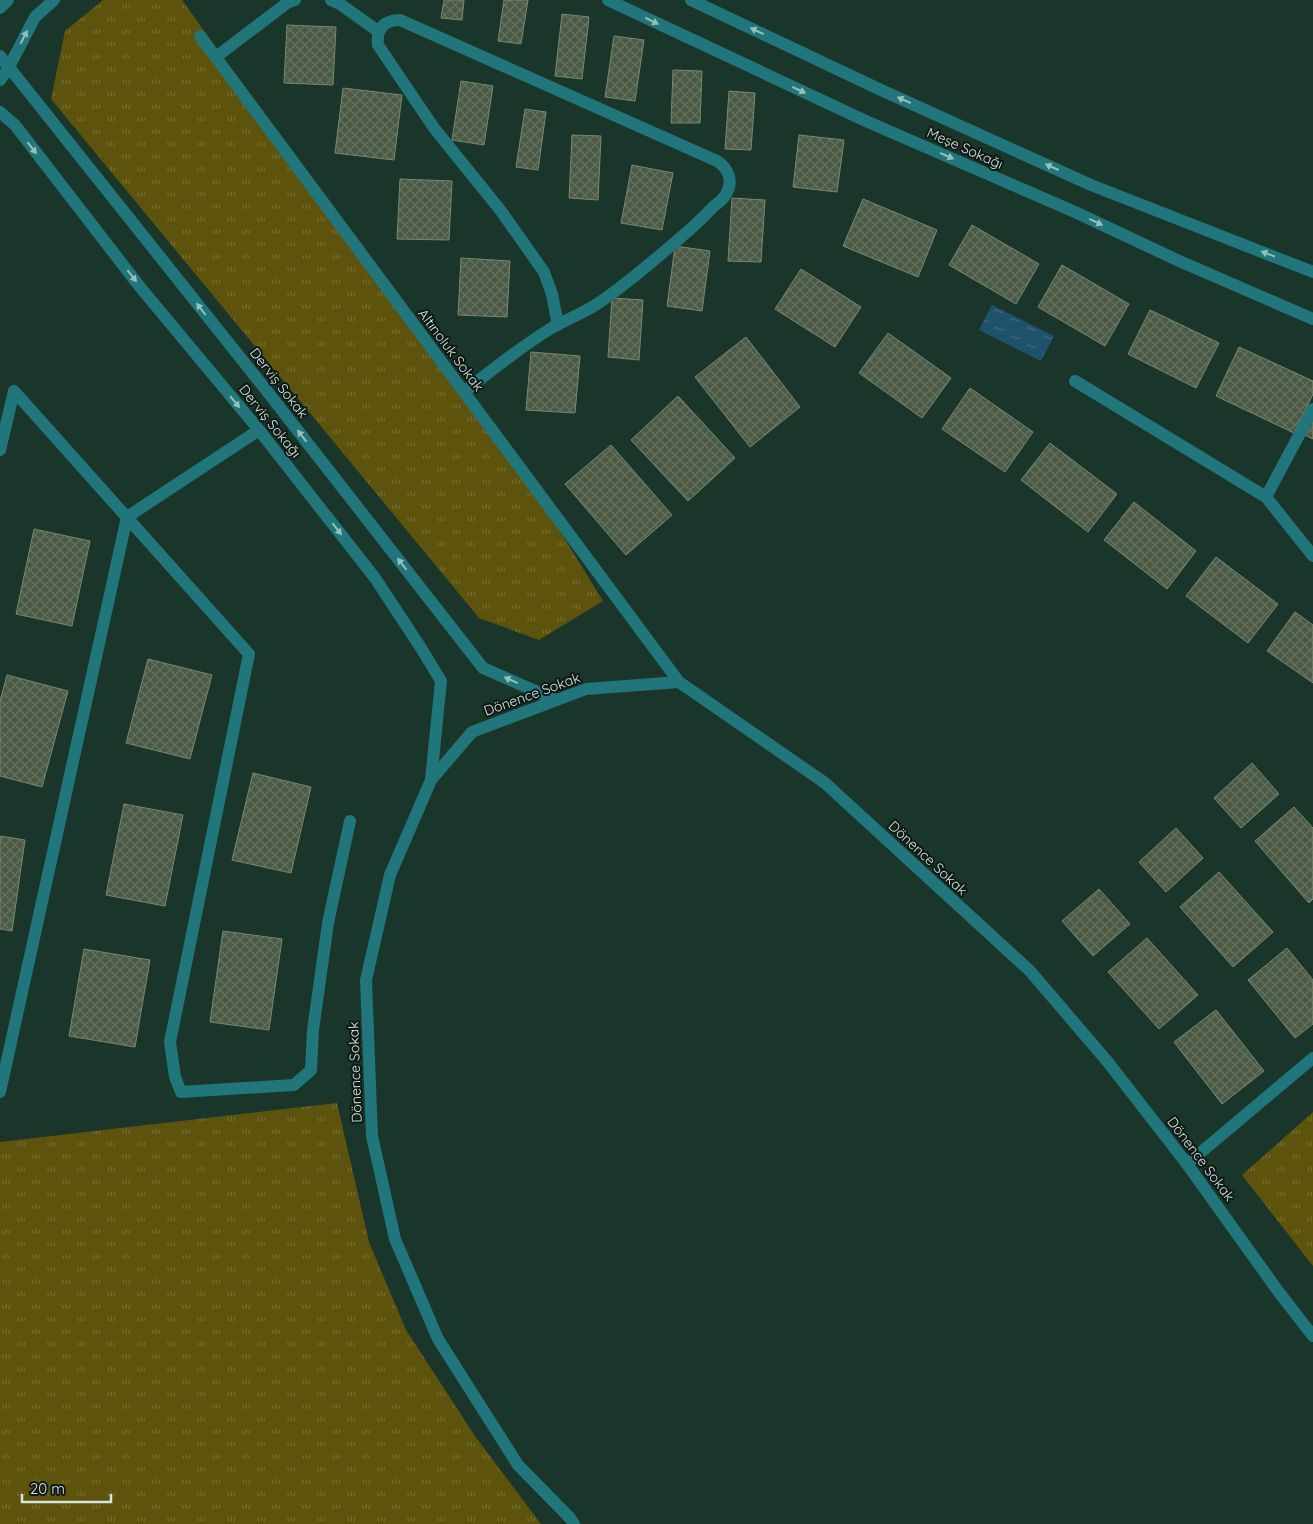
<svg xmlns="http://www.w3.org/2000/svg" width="1313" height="1524" viewBox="0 0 1313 1524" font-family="Quicksand,sans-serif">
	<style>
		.grass { fill: url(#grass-tufts) }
		.water { fill: url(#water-ripples) }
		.building { fill: url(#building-cross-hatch); stroke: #798871 }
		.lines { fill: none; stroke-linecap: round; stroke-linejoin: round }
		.service { stroke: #20767b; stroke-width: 12 }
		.minor { stroke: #20767b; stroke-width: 12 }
		.tertiary { stroke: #20767b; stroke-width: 12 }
		.oneway { fill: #96bebb }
		.labels { text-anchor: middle; stroke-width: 4; stroke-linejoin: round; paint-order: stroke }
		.street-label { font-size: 14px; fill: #d6e5de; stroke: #0e1915 }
	</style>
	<defs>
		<pattern id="grass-tufts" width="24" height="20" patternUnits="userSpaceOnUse" patternTransform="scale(1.25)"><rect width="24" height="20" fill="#5d530d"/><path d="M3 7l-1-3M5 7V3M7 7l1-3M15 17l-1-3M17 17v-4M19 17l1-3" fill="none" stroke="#746c30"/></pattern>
		<pattern id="water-ripples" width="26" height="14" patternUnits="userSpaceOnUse" patternTransform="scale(1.25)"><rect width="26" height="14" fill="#1e526c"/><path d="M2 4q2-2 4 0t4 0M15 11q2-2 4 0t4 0" fill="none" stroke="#3e6b81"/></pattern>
		<pattern id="building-cross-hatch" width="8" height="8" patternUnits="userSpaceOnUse" patternTransform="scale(1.25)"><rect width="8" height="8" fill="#4c5944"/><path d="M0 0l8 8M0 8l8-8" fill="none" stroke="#65715f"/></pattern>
	</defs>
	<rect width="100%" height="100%" fill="#1a352a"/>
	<path class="grass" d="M103 0H182L536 492 603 601 539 640 479 618 51 99 65 31Z
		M337 1103 369 1242 406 1330 475 1436 541 1524H0V1142Z
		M1313 1112V1266L1242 1175Z"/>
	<path class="water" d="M992 305 1054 336 1041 361 979 330Z"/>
	<path class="building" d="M444 0H464L462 20 441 18Z
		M504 0H528L521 44 498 41Z
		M562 14 589 17 582 79 555 76Z
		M287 25 336 27 333 85 284 83Z
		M614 36 644 40 635 101 605 97Z
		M673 70 702 71 700 123H671Z
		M461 81 493 86 484 145 452 140Z
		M343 88 402 95 394 160 335 153Z
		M729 91 755 93 751 150 725 149Z
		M525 109 546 112 538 170 516 167Z
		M572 135 601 136 598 200 569 198Z
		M799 135 844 140 837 192 793 187Z
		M632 165 673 173 662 230 621 223Z
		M400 179 452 181 449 240 397 239Z
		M732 198 765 200 761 262 728 261Z
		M863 199 937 230 918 277 843 246Z
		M972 225 1039 264 1016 304 949 265Z
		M675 246 710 251 702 311 667 306Z
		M461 258 510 261 507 317 458 315Z
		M1062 265 1129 304 1105 346 1038 307Z
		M801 269 861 307 835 347 775 309Z
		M612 298 643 300 639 360 608 357Z
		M1150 310 1219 343 1196 388 1128 354Z
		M888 333 951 378 922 418 859 373Z
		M746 337 800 407 750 447 695 377Z
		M1239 347 1313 381V394L1294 433 1216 396Z
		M531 352 580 356 575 413 526 410Z
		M970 388 1033 432 1005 472 942 429Z
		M678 396 735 458 688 501 631 440Z
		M1313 419V439L1305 435Z
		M1050 443 1117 494 1088 532 1021 480Z
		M611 445 672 515 626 555 565 484Z
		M1134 502 1196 551 1167 589 1104 540Z
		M34 529 90 541 72 626 16 614Z
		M1216 557 1278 604 1248 643 1186 596Z
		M1295 612 1313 625V683L1267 651Z
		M148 659 212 675 190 759 126 743Z
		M7 675 68 691 42 787 0 776V701Z
		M1252 763 1279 794 1241 828 1214 798Z
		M253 773 311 787 291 873 232 860Z
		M124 804 183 815 165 906 106 895Z
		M1294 807 1313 828V899L1309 903 1255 841Z
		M1176 828 1203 858 1166 892 1139 862Z
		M0 836 25 840 12 931 0 929Z
		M1219 872 1273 932 1233 967 1180 907Z
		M1099 889 1130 924 1093 956 1062 921Z
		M223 931 282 939 269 1030 210 1022Z
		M1147 938 1198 995 1159 1029 1108 972Z
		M1287 948 1313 980V1024L1295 1038 1248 980Z
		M84 949 150 960 135 1047 69 1036Z
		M1216 1010 1264 1071 1222 1104 1174 1042Z"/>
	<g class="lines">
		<path class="service" d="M331 0 340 4 378 31
			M216 57 287 3 295 0
			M1075 381 1266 497 1313 409
			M464 392C492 370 519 348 550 329 565 320 582 314 597 304 626 285 653 261 680 238 692 228 703 218 713 207 718 203 724 199 726 194 734 181 728 168 717 161L400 20C384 20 376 29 378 45L434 128 501 211 544 272 552 294 558 325
			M0 450 14 391 249 654 170 1042 175 1077 181 1092 294 1085 311 1070 313 1030 328 923 350 821
			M1266 497 1313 556
			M0 1092 127 517 259 430
			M1187 1164 1313 1058"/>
		<path class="minor" d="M200 36 679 682
			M574 1524 570 1518 518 1465 438 1339 395 1239 372 1136 366 980 390 875 431 780 472 732 586 689 679 682 825 783 1030 971 1107 1061 1187 1164 1278 1291 1313 1336"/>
		<path class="tertiary" d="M608 0 868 122 1075 212 1177 260 1313 319
			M691 0 881 90 1091 185 1313 272
			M0 8 8 0
			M0 56 270 395 483 668 556 700
			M0 80 9 67 35 17 54 0
			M0 112 15 125 140 287 259 430 375 578 421 648 441 681 431 780"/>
	</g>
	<defs><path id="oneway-solid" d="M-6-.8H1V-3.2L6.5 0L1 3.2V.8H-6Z" transform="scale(1.25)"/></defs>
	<g class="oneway">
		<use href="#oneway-solid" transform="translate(652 21) rotate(26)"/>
		<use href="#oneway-solid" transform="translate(757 31) rotate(-155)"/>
		<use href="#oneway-solid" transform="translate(24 37) rotate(-63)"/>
		<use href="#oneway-solid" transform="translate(799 90) rotate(25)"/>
		<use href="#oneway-solid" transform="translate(904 100) rotate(-156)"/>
		<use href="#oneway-solid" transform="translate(32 148) rotate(52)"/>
		<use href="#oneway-solid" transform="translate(947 156) rotate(24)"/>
		<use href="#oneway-solid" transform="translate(1052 167) rotate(-156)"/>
		<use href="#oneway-solid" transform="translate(1096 222) rotate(25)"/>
		<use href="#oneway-solid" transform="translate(1268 254) rotate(-159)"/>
		<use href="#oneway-solid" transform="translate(132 276) rotate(52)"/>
		<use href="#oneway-solid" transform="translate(201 309) rotate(-128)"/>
		<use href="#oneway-solid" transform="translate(235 402) rotate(50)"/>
		<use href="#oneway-solid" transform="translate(302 436) rotate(-128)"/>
		<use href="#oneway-solid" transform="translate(337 529) rotate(52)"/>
		<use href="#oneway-solid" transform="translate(402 564) rotate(-128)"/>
		<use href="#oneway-solid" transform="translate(511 680) rotate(-156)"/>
	</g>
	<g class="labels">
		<g class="street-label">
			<text transform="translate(965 148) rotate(24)" y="5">Meşe Sokağı</text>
			<text transform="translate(451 350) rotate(53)" y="5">Altınoluk Sokak</text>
			<text transform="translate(279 383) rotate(52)" y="5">Derviş Sokak</text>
			<text transform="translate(270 421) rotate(51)" y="5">Derviş Sokağı</text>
			<text transform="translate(532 694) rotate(-20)" y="5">Dönence Sokak</text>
			<text transform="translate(928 858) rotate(43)" y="5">Dönence Sokak</text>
			<text transform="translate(355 1072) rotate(-92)" y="5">Dönence Sokak</text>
			<text transform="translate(1201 1159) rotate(53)" y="5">Dönence Sokak</text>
		</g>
	</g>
	<path d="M22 1494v8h89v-8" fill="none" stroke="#d6e5de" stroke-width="2.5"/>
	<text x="30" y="1494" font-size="15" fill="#d6e5de" stroke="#0e1915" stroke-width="4" paint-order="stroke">20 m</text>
</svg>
